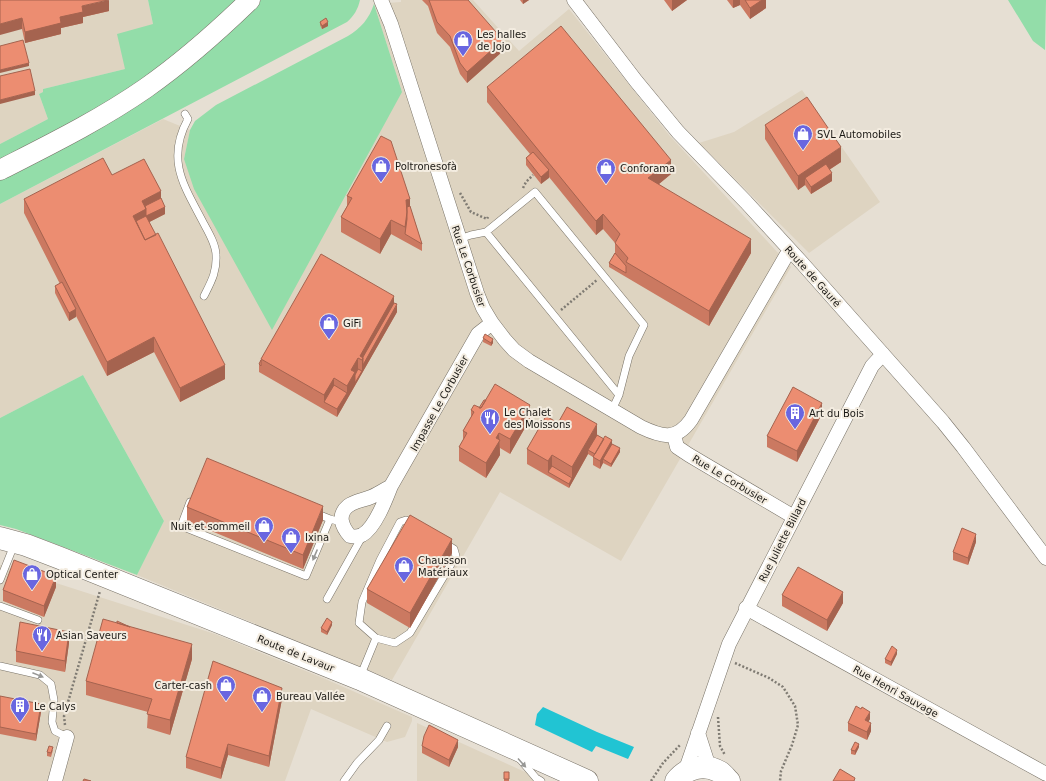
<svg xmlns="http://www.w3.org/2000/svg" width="1046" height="781" viewBox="0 0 1046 781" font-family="'DejaVu Sans',sans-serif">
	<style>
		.built { fill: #ded4c1 }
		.green { fill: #93dda9 }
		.water { fill: #21c4d3 }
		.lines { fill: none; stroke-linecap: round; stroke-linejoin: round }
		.lane-casing { stroke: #777166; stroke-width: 8 }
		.street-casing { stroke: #777166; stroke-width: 15 }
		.secondary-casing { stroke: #777166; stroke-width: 21 }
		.primary-casing { stroke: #777166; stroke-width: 23 }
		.path { stroke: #7f7b73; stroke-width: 2.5; stroke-dasharray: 2 2; stroke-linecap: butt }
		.lane { stroke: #fff; stroke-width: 7 }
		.street { stroke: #fff; stroke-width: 14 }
		.secondary { stroke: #fff; stroke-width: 20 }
		.primary { stroke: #fff; stroke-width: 22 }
		.wall { fill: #cb7961 }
		.shaded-wall { fill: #a5634f }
		.building { fill: #ec8d71; stroke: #a5634f }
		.oneway { fill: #989896 }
		.labels { text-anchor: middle; stroke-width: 4; stroke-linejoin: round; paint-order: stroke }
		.poi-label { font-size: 10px; fill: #1b1915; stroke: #f3ece0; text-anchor: start }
		.street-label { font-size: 10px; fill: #1b1915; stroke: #f3ece0 }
	</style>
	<rect width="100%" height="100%" fill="#e6dfd3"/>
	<path class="built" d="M0 0H148L153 24 125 69 43 89V92L39 94 48 119 0 144Z
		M401 0H473L519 51 569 9 669 135 791 267 621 561 500 492 392 680 137 575 164 521 83 375 0 418V204L163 119 190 130 184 159 402 92 374 4 401 2Z
		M802 90 880 202 809 253 699 143 734 132Z
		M0 565 215 634 323 678 412 717V721L405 737 387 742 311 709 285 781H0Z
		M417 723 545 781H417Z"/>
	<path class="green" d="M148 0H240L162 67 104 105 0 160V144L48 119 39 94 43 92V89L125 69 117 34 153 24Z
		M261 0H360C358 9 354 16 347 22L0 204V178L227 32Z
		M1008 0H1046L1045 50 1033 41Z
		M374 4 402 92 272 330 194 189 184 159 190 130 195 121 216 105 348 36C361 28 369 19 374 4Z
		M83 375 164 521 137 575 16 529 0 525V418Z"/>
	<path class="water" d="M543 707 597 732 634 747 628 759 596 746 592 752 535 725 537 714Z"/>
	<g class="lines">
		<g class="lane-casing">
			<path id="lane" d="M185 114 188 119C165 161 185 187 204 224 209 233 216 245 216 255 217 272 211 282 204 296
				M486 232 535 192 644 325 629 356 619 395 612 410
				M459 239 471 235 486 232 619 395
				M190 502 181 526 306 576 330 519
				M315 513 330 519 341 522
				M406 520 454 549 456 556 410 633 395 643 376 638 359 623 362 602 380 560 400 522Z
				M0 580 14 545
				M327 599 363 535
				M0 606 38 620
				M0 666 40 675 51 684 54 700 52 722 55 731 67 737
				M360 677 376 638
				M519 758 536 778 541 781
				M344 781 357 763 379 740 387 726"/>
		</g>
		<g class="street-casing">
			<path id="street" d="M381 0 391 24 477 293 483 308 492 323 505 340 514 350 529 361 641 427C662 437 676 441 691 420L786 256 791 251
				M574 0 636 81 678 132 746 202 802 263 943 422 963 447 1046 558
				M674 435 677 447 689 455 794 517
				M391 486C386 499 375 528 362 535 358 537 355 537 350 536 342 527 337 515 348 506 354 501 364 500 371 497 378 494 384 490 391 486L478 334 492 323
				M746 608 1046 774
				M698 733 709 767
				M685 772 729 644 872 366 883 354
				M55 781 67 737"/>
		</g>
		<g class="secondary-casing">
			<path id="secondary" d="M0 170C49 145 100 120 146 88 183 62 217 32 250 0"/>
		</g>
		<g class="primary-casing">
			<path id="primary" d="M0 538 26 545 60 558 360 679 587 781
				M676 781C687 767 705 763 720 772 723 774 726 778 729 781"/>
		</g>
		<path class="path" d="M523 188 526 182 533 175
			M460 193 471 212 487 219 488 217
			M561 310 597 280
			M735 663 769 678 783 687 795 706 798 725 792 745 781 771 780 781
			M718 717 720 746 725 755
			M65 725 64 716 100 591
			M651 781 663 763 680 745"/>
		<use href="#lane" class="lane"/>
		<use href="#street" class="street"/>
		<use href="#secondary" class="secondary"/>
		<use href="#primary" class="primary"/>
	</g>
	<path class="wall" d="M0 0 109 11 83 17V23L61 28V34L25 43 22 29Z
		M422 0H468L503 51 467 83 460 74 450 47 437 33 428 6Z
		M520 0H529L523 4Z
		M664 0H687L672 11Z
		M727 0H766V8L750 19 740 5 733 8Z
		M320 22 328 26 322 29 320 25Z
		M487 87 671 174 659 184 751 253 709 326 609 267V263L615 253V243L603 229 596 235 549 177 541 184 526 165V158L530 154 487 102Z
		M765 125 841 162 829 170 832 181 811 194 805 185 798 190 765 139Z
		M112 175 161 198 165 214 149 222 225 379 180 402 154 352 107 376 76 316 69 321 55 293V286L60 284 24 213V199Z
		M347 196 410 206 422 244V251L391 234 380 254 341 232V217L347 206Z
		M394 303 397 312 337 417 259 372V364L261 359Z
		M483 338 493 343 491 346 483 342Z
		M479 408 530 419 510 454 500 448V455L486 478 459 461V447L463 440V431L471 417V410Z
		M822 414 797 462 767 447V436Z
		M558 423 597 435 612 444 620 452 611 467 603 463 600 469 593 465V457L588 454 569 488 527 464V449Z
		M187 507 323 520 303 569 187 521Z
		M976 542 968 565 953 560V552Z
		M452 553 410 628 367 603V589Z
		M56 587 44 617 3 601V590Z
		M782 595 843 603 827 631 782 606Z
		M332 625 327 635 321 632V628Z
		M69 643 65 672 16 662V651Z
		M897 654 891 666 885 663V659Z
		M192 659 170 735 147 728 148 712 86 695V681Z
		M0 696 41 712 36 741 0 734Z
		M282 699 269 767 228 755 221 779 186 768V757Z
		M870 719 868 722 871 731 867 740 848 731V723Z
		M422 746 458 747 449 767 422 753Z
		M859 747 855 755 851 754V750Z
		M53 750 51 757 47 756V752Z
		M504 772H509V781H504Z"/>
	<path class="shaded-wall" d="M109 0V11L83 17V23L61 28V34L25 43V32L60 17 82 6Z
		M523 0H529L523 4Z
		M672 0H687L672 11Z
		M733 0H740V5L733 8Z
		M762 0H766V8L750 19V8Z
		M22 18V29L0 35V24Z
		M328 22V26L322 29V26Z
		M503 40V51L467 83V72Z
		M29 63V66L0 73V70Z
		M35 91V95L0 104V100Z
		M841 147V162L809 183 805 178V185L798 190V176Z
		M671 160V174L648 193V178Z
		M549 170V178L541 184V177Z
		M832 173V181L811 194V187Z
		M161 191V205L165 207V214L136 229 133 216 142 201Z
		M410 199V213L407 226 405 234V242V227L406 200Z
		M603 214V229L596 235V221Z
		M391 220V234L380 254V239Z
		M751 239V253L709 326V311Z
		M394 296V310L397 304V312L337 417V409L347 393V386L351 370 358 358V372L362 371V360L360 356Z
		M76 309V317L69 321V313Z
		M154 337V352L107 376V362Z
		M493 339V343L491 346V343Z
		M225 365V379L180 402V388Z
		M334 378V393L324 402V409V395Z
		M822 403V414L797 462V451Z
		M530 405V419L510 454V439Z
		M597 424V439L588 450V454L569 488V484L572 478V467Z
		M499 433 500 455 486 478V463L496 438Z
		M612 440V448L603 459V463L600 469V461Z
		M620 448V452L611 467V464Z
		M552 455V470L548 472V461Z
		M323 506V520L303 569V555Z
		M976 534V542L968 565V558Z
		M452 539V553L410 628V613Z
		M56 576V587L44 617V606Z
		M843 592V603L827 631V620Z
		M332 622V625L327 635V632Z
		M69 632V643L65 672V661Z
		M192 644V659L170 735V720Z
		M897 650V654L891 666V662Z
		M282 688V699L269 767V756Z
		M41 704V712L36 741V734Z
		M870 712V719L865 728V720Z
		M871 723V731L867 740V732Z
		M458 740V747L449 767V760Z
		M228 744V755L221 779V768Z
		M859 744V747L855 755V751Z"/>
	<path class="building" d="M0 0H108L82 6 83 12 60 17 61 23 25 32 22 18 0 24Z
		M429 0H468L503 40 467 72 460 63 450 36 437 22Z
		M745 0H762L750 8Z
		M326 18 328 22 322 26 320 22Z
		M561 26 671 160 648 178 751 239 709 311 626 262 628 258 615 243 620 234 603 214 596 221 487 87Z
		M23 40 29 63 0 70V46Z
		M30 69 35 91 0 100V76Z
		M807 97 841 147 798 176 765 125Z
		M381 136 391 141 410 199 406 200 407 212 405 227 391 220 380 239 341 217 352 198 347 196Z
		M533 152 549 170 541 177 526 158Z
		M103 158 112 175 144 159 161 191 142 201 146 209 133 216 145 240 158 233 225 365 180 388 154 337 107 362 24 199Z
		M826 164 832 173 811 187 805 178Z
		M161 198 165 207 146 216V209L145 206Z
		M410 206 422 244 405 234 407 219V207Z
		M146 216 156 235 145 240 136 221Z
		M615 253 626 266V273L609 263Z
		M321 254 394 296 360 356 363 358 362 360 358 358 351 370 355 372 347 386 334 378 324 395 261 359Z
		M62 282 76 309 69 313 55 286Z
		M394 303 397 304 363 365V357Z
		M485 334 493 339 491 343 483 338Z
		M261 360V366L259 364Z
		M358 369 362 371 355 383V375Z
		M495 384 530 405 510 439 499 433 496 438 500 440 486 463 459 447 467 433 463 431 474 412 471 410 474 405 481 408Z
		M334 385 347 393 337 409 324 402Z
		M793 387 822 403 797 451 767 436Z
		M484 400H486L481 408H479Z
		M567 407 597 424 572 467 552 455 548 461 527 449 546 416 558 423Z
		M597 435 604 439 595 454 588 450Z
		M605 436 612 440 600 461 593 457Z
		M612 444 620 448 611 464 603 459Z
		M207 458 323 506 303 555 187 507Z
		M552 466 572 478 569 484 548 472Z
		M410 515 452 539 410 613 367 589Z
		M962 528 976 534 968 558 953 552Z
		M14 560 56 576 44 606 3 590Z
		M798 567 843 592 827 620 782 595Z
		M327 618 332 622 327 632 321 628Z
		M103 619 192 644 170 720 147 714 152 699 86 681Z
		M117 621 130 627 117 623Z
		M20 622 69 632 65 661 16 651Z
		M892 646 897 650 891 662 885 659Z
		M213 661 282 688 269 756 228 744 221 768 186 757Z
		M0 696 41 704 36 734 0 727Z
		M856 706 861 709 862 707 870 712 865 720 871 723 867 732 848 723Z
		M429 725 458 740 449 760 422 746 424 736Z
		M855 742 859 744 855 751 851 750Z
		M49 746 53 747 51 753 47 752Z
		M840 769 855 778 854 781H833Z
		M504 772H509V779H504Z
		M84 779 91 781H83Z"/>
	<defs><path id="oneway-solid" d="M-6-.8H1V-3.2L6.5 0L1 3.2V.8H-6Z"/></defs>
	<g class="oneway">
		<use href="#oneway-solid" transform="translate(315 555) rotate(113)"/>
		<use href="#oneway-solid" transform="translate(38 675) rotate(22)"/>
		<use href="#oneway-solid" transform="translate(522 763) rotate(48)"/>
	</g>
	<defs>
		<g id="shop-pin" transform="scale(1)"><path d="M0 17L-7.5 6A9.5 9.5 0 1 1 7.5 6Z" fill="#6966e0" stroke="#f3ece0"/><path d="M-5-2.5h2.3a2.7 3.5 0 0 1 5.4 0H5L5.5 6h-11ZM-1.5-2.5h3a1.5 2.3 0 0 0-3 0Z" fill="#fff"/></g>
		<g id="building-pin" transform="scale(1)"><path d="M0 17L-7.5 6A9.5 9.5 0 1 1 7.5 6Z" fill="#6966e0" stroke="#f3ece0"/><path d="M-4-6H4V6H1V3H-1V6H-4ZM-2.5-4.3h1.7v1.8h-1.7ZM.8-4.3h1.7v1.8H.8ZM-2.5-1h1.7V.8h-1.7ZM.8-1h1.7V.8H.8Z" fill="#fff"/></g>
		<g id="restaurant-pin" transform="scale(1)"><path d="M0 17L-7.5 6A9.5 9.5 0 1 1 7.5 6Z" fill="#6966e0" stroke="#f3ece0"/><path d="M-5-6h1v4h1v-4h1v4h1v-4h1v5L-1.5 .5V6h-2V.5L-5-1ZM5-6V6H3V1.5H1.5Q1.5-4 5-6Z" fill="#fff"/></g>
	</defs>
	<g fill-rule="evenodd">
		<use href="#shop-pin" x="463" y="40"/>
		<use href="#shop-pin" x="803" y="134"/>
		<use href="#shop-pin" x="381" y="166"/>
		<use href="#shop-pin" x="606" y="168"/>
		<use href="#shop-pin" x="329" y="323"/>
		<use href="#building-pin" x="795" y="413"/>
		<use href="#restaurant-pin" x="490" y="418"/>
		<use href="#shop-pin" x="264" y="526"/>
		<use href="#shop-pin" x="291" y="537"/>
		<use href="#shop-pin" x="404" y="566"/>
		<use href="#shop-pin" x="32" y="574"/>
		<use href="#restaurant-pin" x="42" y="635"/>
		<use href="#shop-pin" x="226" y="685"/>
		<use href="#shop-pin" x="262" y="696"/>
		<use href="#building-pin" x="20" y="706"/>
	</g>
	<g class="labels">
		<g class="poi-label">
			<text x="477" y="38">Les halles<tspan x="477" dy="12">de Jojo</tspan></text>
			<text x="817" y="138">SVL Automobiles</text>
			<text x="395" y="170">Poltronesofà</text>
			<text x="620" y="172">Conforama</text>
			<text x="343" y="327">GiFi</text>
			<text x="504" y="416">Le Chalet<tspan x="504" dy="12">des Moissons</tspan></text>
			<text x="809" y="417">Art du Bois</text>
			<text x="250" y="530" text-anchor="end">Nuit et sommeil</text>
			<text x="305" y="541">Ixina</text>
			<text x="418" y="564">Chausson<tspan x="418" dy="12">Matériaux</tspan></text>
			<text x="46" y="578">Optical Center</text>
			<text x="56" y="639">Asian Saveurs</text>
			<text x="212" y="689" text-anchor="end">Carter-cash</text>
			<text x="276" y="700">Bureau Vallée</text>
			<text x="34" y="710">Le Calys</text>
		</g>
		<g class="street-label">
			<text transform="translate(469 266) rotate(71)" y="4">Rue Le Corbusier</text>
			<text transform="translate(813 276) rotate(48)" y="4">Route de Gauré</text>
			<text transform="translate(439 403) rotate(-61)" y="4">Impasse Le Corbusier</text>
			<text transform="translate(730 479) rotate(31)" y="4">Rue Le Corbusier</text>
			<text transform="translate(782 540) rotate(-63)" y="4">Rue Juliette Billard</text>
			<text transform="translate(296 653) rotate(22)" y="4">Route de Lavaur</text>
			<text transform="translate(896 691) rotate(29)" y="4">Rue Henri Sauvage</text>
		</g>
	</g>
</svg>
